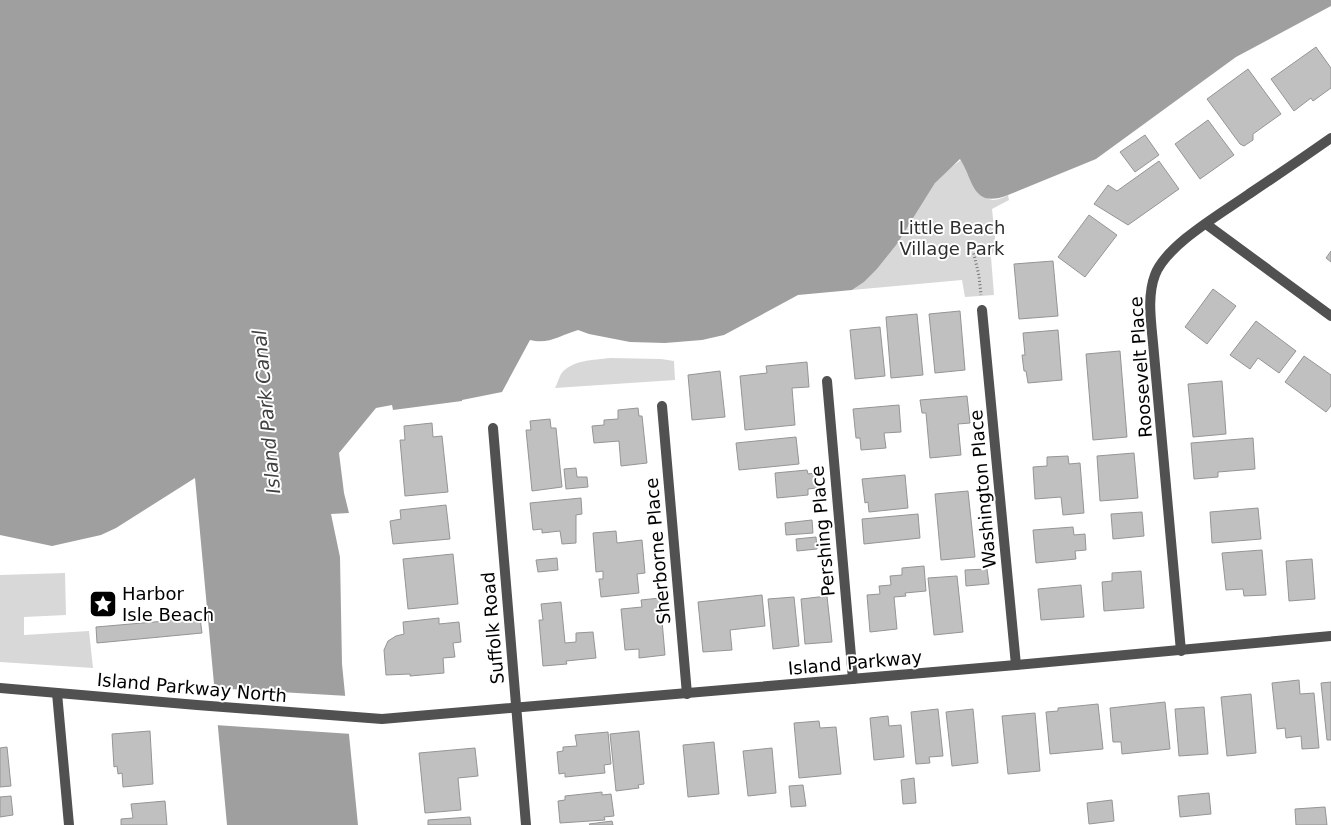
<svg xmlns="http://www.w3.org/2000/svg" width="1331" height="825" viewBox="0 0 1331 825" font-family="'DejaVu Sans',sans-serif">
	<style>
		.green { fill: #d8d8d8 }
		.water { fill: #9f9f9f }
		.pier { fill: #fff }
		.building { fill: #c0c0c0; stroke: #959595 }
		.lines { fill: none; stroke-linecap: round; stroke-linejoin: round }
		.path { stroke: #737373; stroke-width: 3; stroke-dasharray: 1 2.5; stroke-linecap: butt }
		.minor { stroke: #515151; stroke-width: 10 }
		.tertiary { stroke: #515151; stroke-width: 10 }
		.labels { text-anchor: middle; stroke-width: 4; stroke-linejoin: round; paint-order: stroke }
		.park-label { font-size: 18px; fill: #2f2f2f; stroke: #fff }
		.street-label { font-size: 18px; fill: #000; stroke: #fff }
		.poi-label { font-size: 18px; fill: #000; stroke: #fff; text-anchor: start }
		.water-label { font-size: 19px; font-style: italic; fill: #404040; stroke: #fff }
	</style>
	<rect width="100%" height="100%" fill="#fff"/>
	<path class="green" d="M961 160C967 173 977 198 993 200 998 200 1004 197 1008 195L1009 200 992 209 996 246 991 257 994 295 965 297 962 280 852 290 864 282 877 269 897 244 935 183 943 173Z
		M610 358 661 359 674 361 675 380 555 388C557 384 559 378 561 374 571 360 594 360 610 358Z
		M65 573 66 615 24 617V635L89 631 93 668 0 662V575Z"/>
	<path class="water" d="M0 0H1331V6L1236 57 1096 159 1008 195C973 209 974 182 960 159L935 183 897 244 877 269 864 282 852 290 798 295 724 335 702 340 665 343 630 342 589 334 578 330C561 335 548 345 530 340L502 392 462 400V401L393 410 392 405 376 408 339 453 344 493 349 513 331 514 340 557 342 664 358 825H227L195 478 116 528 101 535 52 546 0 535Z"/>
	<path class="pier" d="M212 688 348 696 352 734 215 725Z"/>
	<path class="building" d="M1316 47 1331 68V88L1313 101 1311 98 1294 111 1271 79Z
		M1248 69 1281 114 1253 134V140L1244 146 1240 144 1207 99Z
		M1208 120 1234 155 1200 179 1175 144Z
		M1145 135 1159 155 1135 172 1120 152Z
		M1159 161 1179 189 1128 225 1094 204 1108 185 1117 191Z
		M1089 215 1117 235 1085 277 1058 257Z
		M1331 251V262L1326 258Z
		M1053 261 1058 316 1019 319 1014 264Z
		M1213 289 1236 306 1207 344 1185 327Z
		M960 311 965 370 935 373 929 314Z
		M917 314 923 375 891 378 886 317Z
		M1256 321 1296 351 1279 373 1258 358 1250 369 1230 355Z
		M880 327 885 376 855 379 850 330Z
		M1058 330 1062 380 1028 383 1026 371H1024L1022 355H1025L1023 333Z
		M1120 351 1127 437 1093 440 1086 354Z
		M1304 356 1331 375V406L1326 412 1285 382Z
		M807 362 809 387 792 388 795 425 745 430 740 376 767 373 766 366Z
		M720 371 725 417 692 420 688 375Z
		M1222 381 1226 434 1193 437 1188 384Z
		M967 396 970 423 958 424 961 455 930 458 926 413H922L920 400Z
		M899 405 901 432 884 433 886 448 861 450 860 438H856L853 409Z
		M638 408 639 416H642L647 463 621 466 619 441 594 443 592 426 604 425V420L618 419V410Z
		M550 419 551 428H556L562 487 532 491 526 430H531L530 421Z
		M432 423 433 437 442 436 448 492 405 496 400 440H405L404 426Z
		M796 437 799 464 739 470 736 443Z
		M1253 438 1255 469 1218 472V477L1194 479 1191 443Z
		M1134 453 1138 498 1100 501 1097 456Z
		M1068 456 1069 464 1080 463 1084 513 1063 515 1061 497 1035 499 1033 467 1047 466V457Z
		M576 468 577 477H587L588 487 566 489 564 469Z
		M807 470 808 474 815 473 817 488 808 489V495L777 498 775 473Z
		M905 475 908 508 869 512 868 502 865 503 862 479Z
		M968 491 975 557 941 560 935 494Z
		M581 498 582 514 576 515V543L562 544 560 531 542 533V529L533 530 530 503Z
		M446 505 450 539 393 544 390 521 401 519 400 510Z
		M1258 508 1261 539 1212 543 1210 512Z
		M1142 512 1144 536 1113 539 1111 514Z
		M918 514 920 538 864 544 862 519Z
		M812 520 813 533 786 535 785 523Z
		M1073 527 1074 535 1085 534 1086 550 1075 551 1076 559 1036 563 1033 530Z
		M616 531 617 543 642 540 645 573 637 574 639 593 601 597 599 579H603V571L596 572 593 533Z
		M816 537 817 549 797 551 796 539Z
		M1262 550 1266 595 1244 596 1243 589 1226 590 1222 553Z
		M453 554 458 604 408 609 403 559Z
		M557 558 558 570 538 572 536 560Z
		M1312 559 1315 599 1289 601 1286 561Z
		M924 566 926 591 905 593 906 596 894 597 897 629 870 632 867 595 880 594 879 586 891 585 890 576 902 575V568Z
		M987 569 989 584 966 586 965 570Z
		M1141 571 1144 608 1104 611 1102 582 1112 581V573Z
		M957 576 963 632 934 635 928 578Z
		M1081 585 1084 617 1041 620 1038 589Z
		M762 595 765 626 730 630 732 650 703 652 698 602Z
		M827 596 832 642 805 644 801 599Z
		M794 597 799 646 773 649 768 599Z
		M660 598 665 655 639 658V649L625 650 621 609 642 607 641 600Z
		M561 602 565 643 576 642V633L593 632 596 658 566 661 567 664 543 666 539 620H543L541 604Z
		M200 618 202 633 97 643 96 627Z
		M439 618V624L459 622 461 642 453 643 455 657 443 658 444 673 410 676V674L386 675 384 650 388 641 396 636 404 634 403 622Z
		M1299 680 1300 694 1314 693 1319 748 1302 749 1301 736 1286 738 1285 728 1277 729 1272 683Z
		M1331 682V740H1327L1321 683Z
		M1251 694 1256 753 1227 756 1221 697Z
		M1165 702 1170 749 1122 754 1121 742H1113L1110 708Z
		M1098 704 1103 749 1050 754 1046 712 1058 711V708Z
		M1204 707 1208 754 1179 756 1175 709Z
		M938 709 943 756 929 757 930 763 916 764 911 712Z
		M973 709 978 763 952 766 946 712Z
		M1035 713 1040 771 1008 774 1002 716Z
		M888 716 889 726 901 725 904 757 874 760 870 718Z
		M819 721 820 728 836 727 841 774 799 778 794 723Z
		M150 731 153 784 123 787 122 773 118 774 117 766 114 767 112 734Z
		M639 731 644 784 638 785 639 788 616 791 610 734Z
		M608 732 611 764 604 765 605 773 565 777V773L559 774 557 752 563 751V747L577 746 575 735Z
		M714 742 719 794 688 797 683 745Z
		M7 747 11 786 0 787V748Z
		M475 748 478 776 458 778 461 810 425 813 419 753Z
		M772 748 776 793 748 796 743 751Z
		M914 778 916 803 903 804 901 780Z
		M803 785 806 806 791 807 789 786Z
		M602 792V795L611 794 614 816 604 817 605 820 560 823 558 801 565 800V796Z
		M1209 793 1211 814 1180 817 1178 796Z
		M11 796 13 815 0 817V797Z
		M1112 800 1114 821 1089 824 1087 803Z
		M165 801 167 825H121V819L133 818 131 804Z
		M1325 807 1327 825H1296L1295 809Z
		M470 817 471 825H428V820Z
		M612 821 613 825H590L589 824Z"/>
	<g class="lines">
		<path class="path" d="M973 250 979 276 981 295"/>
		<path class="minor" d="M1206 224 1331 316
			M982 310 1016 665
			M827 381 853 679
			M662 406 687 694
			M493 428 526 825
			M1181 651 1153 343C1151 321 1147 296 1155 275 1166 245 1222 213 1249 194 1276 176 1304 157 1331 138
			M57 693 69 825"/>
		<path class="tertiary" d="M0 688 197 705 382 719 1016 665 1331 636"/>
	</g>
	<defs>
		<g id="sight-square" transform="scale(1.4375)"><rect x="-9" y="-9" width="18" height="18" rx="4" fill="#000" stroke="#fff"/><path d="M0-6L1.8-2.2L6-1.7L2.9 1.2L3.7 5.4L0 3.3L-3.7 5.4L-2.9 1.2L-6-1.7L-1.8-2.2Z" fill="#fff"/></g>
	</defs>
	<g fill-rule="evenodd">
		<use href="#sight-square" x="103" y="604"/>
	</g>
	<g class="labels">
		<g class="park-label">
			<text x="952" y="234">Little Beach<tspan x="952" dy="21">Village Park</tspan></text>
		</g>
		<g class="street-label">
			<text transform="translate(1141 367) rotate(-94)" y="6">Roosevelt Place</text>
			<text transform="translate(983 489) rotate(-95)" y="6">Washington Place</text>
			<text transform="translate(823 531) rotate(-95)" y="6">Pershing Place</text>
			<text transform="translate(658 551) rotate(-95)" y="6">Sherborne Place</text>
			<text transform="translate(493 628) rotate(-95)" y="6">Suffolk Road</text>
			<text transform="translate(855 663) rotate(-5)" y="6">Island Parkway</text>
			<text transform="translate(192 688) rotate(5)" y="6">Island Parkway North</text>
		</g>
		<g class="poi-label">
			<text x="122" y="600">Harbor<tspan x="122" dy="21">Isle Beach</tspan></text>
		</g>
		<g class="water-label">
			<text transform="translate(266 412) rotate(-95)" y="7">Island Park Canal</text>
		</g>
	</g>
</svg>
